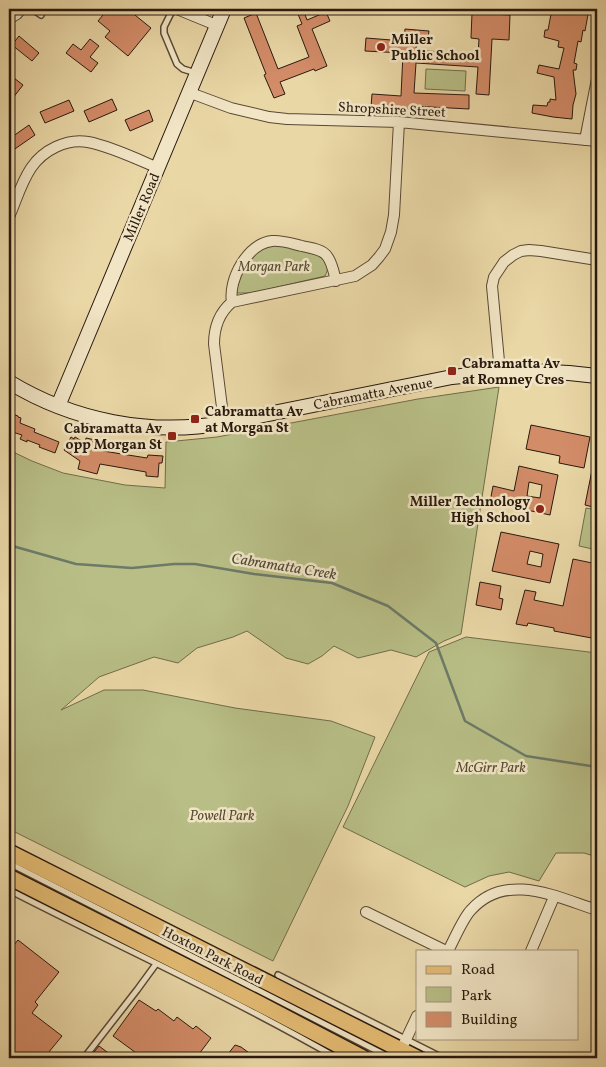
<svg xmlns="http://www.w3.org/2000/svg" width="606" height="1067" viewBox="0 0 606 1067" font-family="Vollkorn,serif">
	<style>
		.green { fill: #b8be86; stroke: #706c4a }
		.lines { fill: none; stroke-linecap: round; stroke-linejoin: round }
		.stream { stroke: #6c7a67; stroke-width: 2.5 }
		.building { fill: #d38c68; stroke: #29190e; fill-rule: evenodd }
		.lane-casing { stroke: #594834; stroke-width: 8 }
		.street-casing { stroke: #594834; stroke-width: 12 }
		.secondary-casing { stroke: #29190e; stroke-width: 16 }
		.primary-casing { stroke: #29190e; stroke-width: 18 }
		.lane { stroke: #f1e5c5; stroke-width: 5 }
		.street { stroke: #f1e5c5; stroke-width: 10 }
		.secondary { stroke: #f1e5c5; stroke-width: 14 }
		.primary { stroke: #e5bc73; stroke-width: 15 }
		.poi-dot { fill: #8f2418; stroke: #f1e5c5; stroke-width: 2 }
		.labels { text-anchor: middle; stroke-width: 5; stroke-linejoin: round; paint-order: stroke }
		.poi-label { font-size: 14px; font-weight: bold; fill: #29190e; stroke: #f1e5c5; text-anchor: start }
		.street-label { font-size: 14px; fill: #29190e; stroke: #f1e5c5 }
		.park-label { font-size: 14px; font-style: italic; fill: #544b32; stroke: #f1e5c5 }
		.water-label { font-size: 15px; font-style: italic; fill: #4a493b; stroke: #f1e5c5 }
	</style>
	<rect width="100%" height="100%" fill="#ead7a6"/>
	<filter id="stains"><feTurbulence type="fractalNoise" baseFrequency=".004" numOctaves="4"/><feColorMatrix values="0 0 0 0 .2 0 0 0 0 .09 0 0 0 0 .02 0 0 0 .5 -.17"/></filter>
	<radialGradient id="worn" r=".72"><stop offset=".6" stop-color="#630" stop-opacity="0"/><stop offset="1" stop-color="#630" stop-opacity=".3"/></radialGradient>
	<path class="green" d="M426 69 466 71 465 91 425 89Z
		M278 245C287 247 315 251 321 255 329 260 329 269 325 276L252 293H237C236 283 244 262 251 255 259 249 269 246 278 245Z
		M499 387 461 634 444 641 416 657 391 650 358 658 334 646 322 656 308 664 286 658 247 631 233 637 197 648 178 663 154 657 99 677 61 710 104 690H143L235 708 331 721 375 737 348 806 273 961 9 829V450L32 461 63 473 125 485 165 488 166 442 217 437 418 399Z
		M586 508 597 510V550L579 546Z
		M466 637 597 653V857L584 853H556L539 881 509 872 489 876 465 887 343 827 429 652Z"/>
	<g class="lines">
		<path class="stream" d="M9 545 76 564 132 568 174 564H195L254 574 332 583 388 606 436 643 465 721 526 756 597 767"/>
	</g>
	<path class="building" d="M108 9H118L126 15 130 11 151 28 128 56 105 37 110 31 98 21Z
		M296 9H303L307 20 326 12 330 21 312 29 327 66 315 71 314 69 280 82 285 94 274 98 264 75 266 74 244 18 256 13 278 69 309 57 297 26 302 24Z
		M552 9H589L585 31 583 30 581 42 578 41 574 63 577 64 576 70H573L576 94 573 105 572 119 553 117 532 113 533 105 547 106 548 102H550V99L556 100 554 77 537 73 539 65 559 69 564 48 558 47 559 41 544 37 545 30H548Z
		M472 13 510 15 509 40 492 39 489 95 476 94 478 67 416 63 414 93 469 95V109L412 106V109L371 107 372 94 401 96 403 53 365 51 366 38 404 41 405 29 429 31 428 38 417 37 416 50 478 55 479 39 471 38Z
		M19 36 39 53 32 61 12 45Z
		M90 39 99 46 90 57 98 63 91 72 66 53 73 44 81 50Z
		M14 78 23 85 9 103V84Z
		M112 99 117 110 89 122 84 111Z
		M69 100 74 111 45 123 40 112Z
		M149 110 153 121 130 131 125 120Z
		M29 125 35 135 9 153V139Z
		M10 413 18 416V417L21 418 20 423 35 429 34 432 59 442 55 453 39 447 40 445 27 440V442L20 439 22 435 9 431V419Z
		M531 425 590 437 584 468 559 463 560 456 526 449Z
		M71 437 74 439 75 437 85 443 86 438 105 442 103 451 147 458 148 455 163 456 162 463H159L158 477 146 476V472L100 464 97 474 78 469 80 461 64 450Z
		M594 460H597V508L585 505Z
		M519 466 558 475 550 515 490 502 493 486 514 491ZM529 482 542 485 540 498 527 496Z
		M501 532 559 544 550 583 492 571ZM530 551 543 554 541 567 527 564Z
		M573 559 597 564V639L554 631V628L528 623 527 626 516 624 525 590 536 592 534 600 563 606Z
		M480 582 501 586 499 598 503 599 501 610 476 605Z
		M18 940 59 972 35 1002 38 1005 32 1013 62 1036 44 1058H9V942L13 946Z
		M139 1000 156 1011 158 1009 174 1021 177 1017 193 1029 196 1026 211 1038 196 1058H143L113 1036Z
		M235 1045 241 1047 256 1058H225Z
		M99 1046 115 1058H89Z"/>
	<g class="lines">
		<g class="lane-casing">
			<path id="lane" d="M32 9 41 15
				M173 9 164 27V33L177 64 183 69 196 73
				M9 863 391 1058
				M9 890C118 946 231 997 337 1058
				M278 975 443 1058
				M84 1058 137 990 156 964"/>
		</g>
		<g class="street-casing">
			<path id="street" d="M177 9 216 25
				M9 19 17 14 21 9
				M188 92 231 108 269 117 287 119 399 122 597 141
				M585 140 597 79
				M9 217C16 201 21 183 31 168 43 150 67 138 88 142 110 146 137 159 158 168
				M232 302C228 280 247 244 272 241 282 240 293 244 302 246 310 248 322 249 327 256 332 262 334 273 336 281
				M500 372 492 286 494 277 504 262 513 255 521 251 529 250 541 251 597 260
				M224 423 214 344C214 327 219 313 232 302L355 276 372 265 379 257 385 249 391 232 394 215 399 122
				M366 912 446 951
				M448 951C454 940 463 918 471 910 506 871 556 897 597 910
				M531 951 554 897
				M401 1050 417 1016"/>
		</g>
		<g class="secondary-casing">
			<path id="secondary" d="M9 382C73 421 150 436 224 423L452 377 500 372 530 371 569 373 597 376
				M58 406 224 9"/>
		</g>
		<g class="primary-casing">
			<path id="primary" d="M9 852 417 1058
				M9 877 258 1003 363 1058"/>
		</g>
		<use href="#lane" class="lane"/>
		<use href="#street" class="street"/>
		<use href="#secondary" class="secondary"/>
		<use href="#primary" class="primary"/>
	</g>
	<g class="poi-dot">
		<circle cx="381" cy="47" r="5"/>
		<rect x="447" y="366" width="10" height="10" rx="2.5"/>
		<rect x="190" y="414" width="10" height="10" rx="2.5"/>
		<rect x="167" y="431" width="10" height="10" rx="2.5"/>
		<circle cx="540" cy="509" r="5"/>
	</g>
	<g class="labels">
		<g class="poi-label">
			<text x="391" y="44">Miller<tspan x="391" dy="16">Public School</tspan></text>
			<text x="462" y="368">Cabramatta Av<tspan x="462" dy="16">at Romney Cres</tspan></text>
			<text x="205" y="416">Cabramatta Av<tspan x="205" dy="16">at Morgan St</tspan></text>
			<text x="162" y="433" text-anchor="end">Cabramatta Av<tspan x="162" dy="16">opp Morgan St</tspan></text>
			<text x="530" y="506" text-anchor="end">Miller Technology<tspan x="530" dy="16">High School</tspan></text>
		</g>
		<g class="street-label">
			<text transform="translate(392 109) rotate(3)" y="5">Shropshire Street</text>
			<text transform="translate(141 207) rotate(-67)" y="5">Miller Road</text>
			<text transform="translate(373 393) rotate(-11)" y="5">Cabramatta Avenue</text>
			<text transform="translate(213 955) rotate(27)" y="5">Hoxton Park Road</text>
		</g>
		<g class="park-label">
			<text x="274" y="271">Morgan Park</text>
			<text x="491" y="772">McGirr Park</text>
			<text x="222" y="820">Powell Park</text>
		</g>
		<g class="water-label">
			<text transform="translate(284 566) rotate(9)" y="5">Cabramatta Creek</text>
		</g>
	</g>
	<rect width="606" height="1067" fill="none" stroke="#ead7a6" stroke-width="30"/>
	<rect x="10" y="10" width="586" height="1047" fill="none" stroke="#29190e" stroke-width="2.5"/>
	<rect x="15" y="15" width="576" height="1037" fill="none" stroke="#29190e"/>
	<rect x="416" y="950" width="162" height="90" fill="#f1e5c5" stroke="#a1937c"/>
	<rect x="426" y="966" width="25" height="8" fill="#e5bc73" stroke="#a1937c"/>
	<text x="461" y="974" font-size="15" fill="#29190e">Road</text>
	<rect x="426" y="987" width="25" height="15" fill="#b8be86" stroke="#a1937c"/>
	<text x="461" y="1000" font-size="15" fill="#29190e">Park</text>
	<rect x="426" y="1012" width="25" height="15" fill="#d38c68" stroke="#a1937c"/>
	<text x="461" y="1024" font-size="15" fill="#29190e">Building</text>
	<rect width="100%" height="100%" filter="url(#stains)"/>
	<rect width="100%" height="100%" fill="url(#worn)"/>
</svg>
